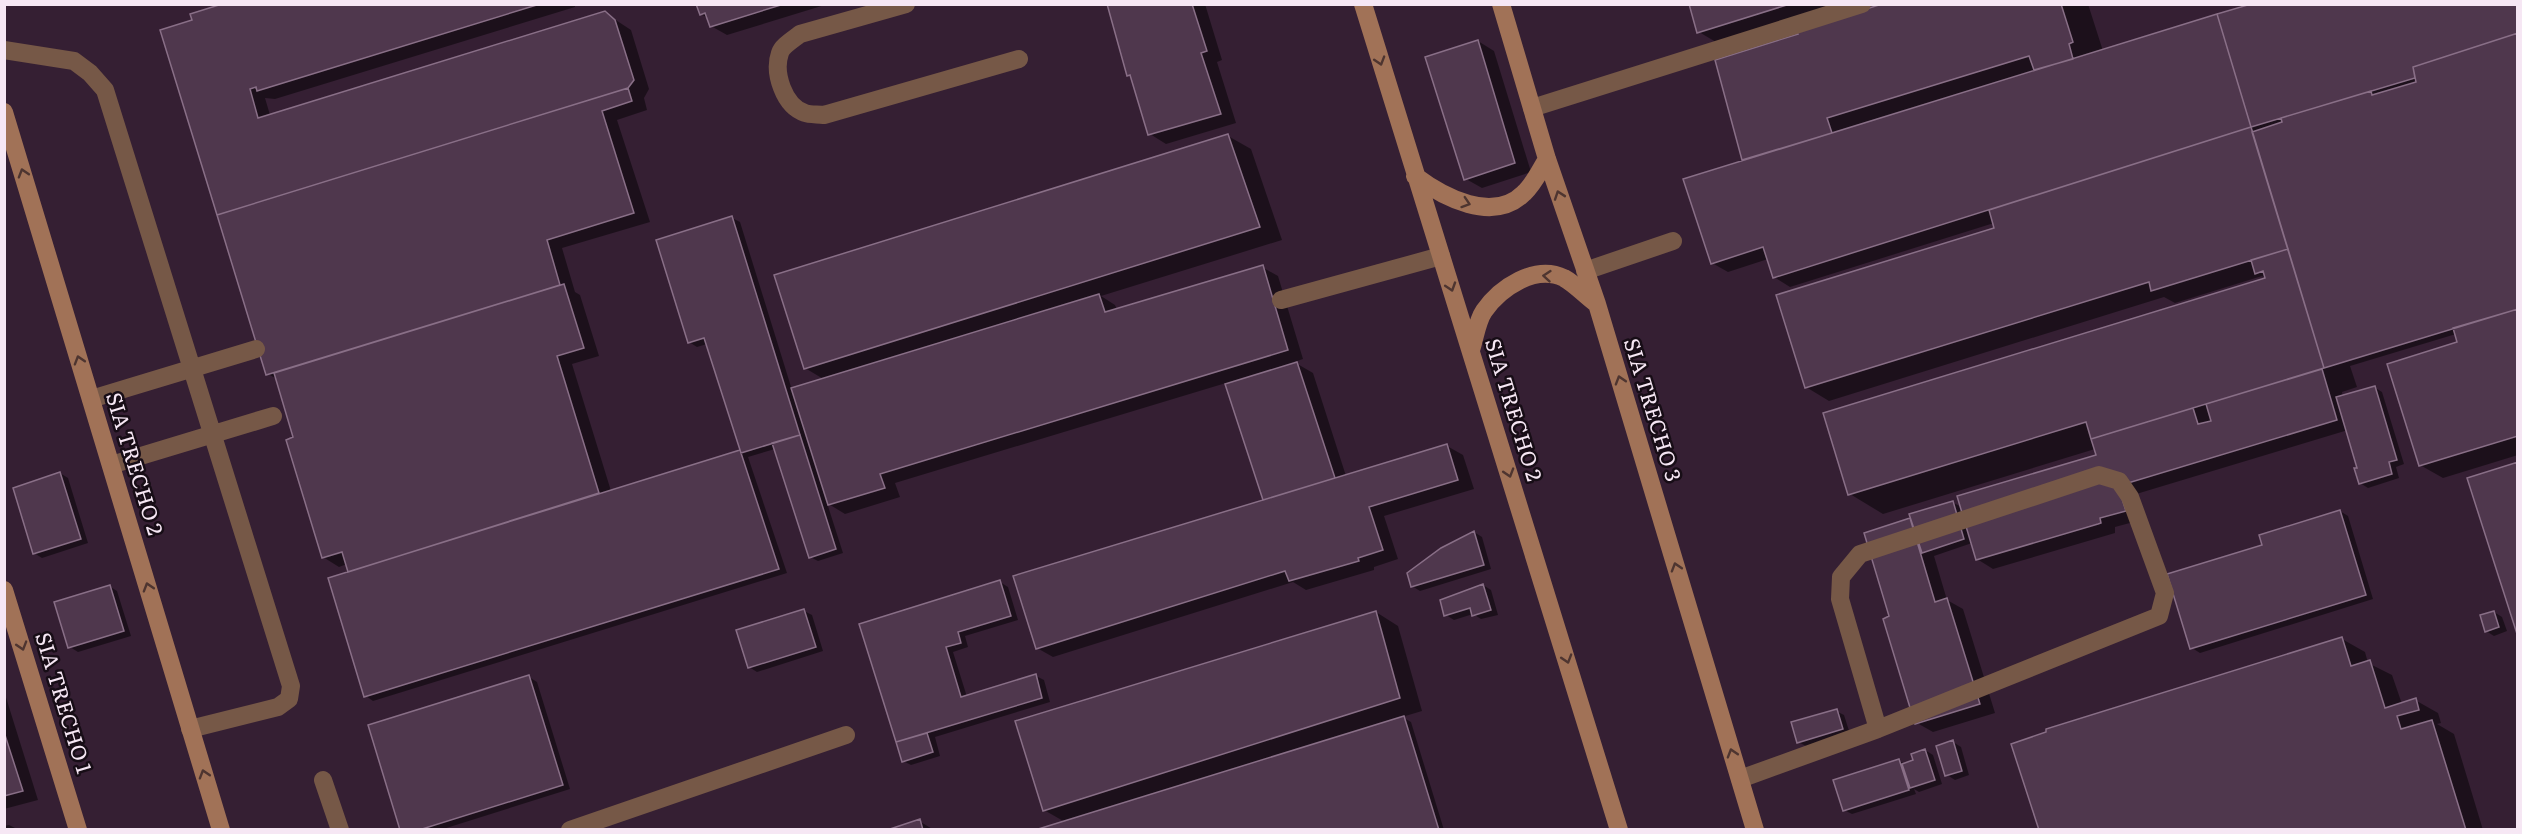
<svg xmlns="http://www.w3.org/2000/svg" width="2522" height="834" viewBox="0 0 2522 834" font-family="Literata,serif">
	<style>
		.shadow { fill: #0007 }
		.building { fill: #4f374d; stroke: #896f87; stroke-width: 1.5 }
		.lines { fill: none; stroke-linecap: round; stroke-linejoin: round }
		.lane { stroke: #765847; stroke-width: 18 }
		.secondary { stroke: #a17257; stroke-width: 18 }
		.oneway { stroke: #4e3530 }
		.labels { text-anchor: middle; stroke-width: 5; stroke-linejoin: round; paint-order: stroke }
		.street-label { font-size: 21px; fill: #f6e7f4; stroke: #170d16 }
	</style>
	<rect width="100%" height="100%" fill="#351f33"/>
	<path class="shadow" d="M227 4H575V7L275 99 265 98 270 115 605 13 631 30 649 89 644 98 647 110 617 120 650 222 562 248 575 292 580 295 599 356 572 364 611 491 742 451 707 344 697 347 689 342 732 218 740 222 792 390 825 380 805 368 1228 136 1251 149 1282 240 1101 296 1115 305 1117 310 1262 267 1278 276 1303 359 1294 362 1313 373 1346 476 1447 446 1463 455 1474 489 1384 516 1398 559 1374 567V570L1306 590 1293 582 1053 657 1037 648 1265 501 1226 383 895 483 900 497 845 514 827 503 843 553 818 561 810 557 775 449 748 457 787 573 373 701 366 696 347 564 339 567 323 557 295 438 277 379 268 374 194 21Z
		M698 4H828L727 35 711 26 709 19 701 14Z
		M1205 4 1222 60 1217 62 1236 123 1166 144 1150 134 1132 77 1128 75 1109 5Z
		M1690 4H1867L1726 48 1699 32Z
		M1887 4H2088L2103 51 2240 9 2239 4H2518V455L2443 478 2420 465 2459 343 2456 334 2350 366 2357 387 2342 392 2343 397 2374 387 2382 392 2404 464 2396 467 2399 478 2368 488 2360 483 2348 430 2133 495 2141 520 2115 527V533L1993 569 1977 559 1972 543 1934 556 1947 600 1963 609 1995 713 1933 732 1917 723 1891 617 1910 520 1913 522 1952 502 1961 507 2097 456 2095 449 1883 514 1850 494 2267 279 2262 276 2175 303 2164 297 1829 401 1806 387 1996 229 1994 223 1790 287 1774 277 1768 259 1728 272 1712 263 1747 161 1744 159Z
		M1478 41 1494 51 1531 172 1482 188 1466 179Z
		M60 473 68 478 88 543 42 558 34 553Z
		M2340 511 2348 516 2373 599 2200 653 2192 648 2264 546Z
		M1474 532 1482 537 1491 569 1420 591 1412 586Z
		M1000 582 1008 587 1018 620 965 636 968 647 953 652 967 697 1036 676 1044 680 1050 702 935 737 940 756 911 765 903 761 861 625Z
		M1483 585 1491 590 1498 615 1481 619 1473 614 1454 620 1446 615Z
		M109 586 117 591 131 636 78 652 70 647Z
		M804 611 812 615 823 651 757 672 749 667Z
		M1376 612 1398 626 1422 711 1402 717 1411 722 1444 830H1040L1065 822 1044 810Z
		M2494 612 2502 617 2507 631 2494 636 2486 631Z
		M2342 639 2365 652 2368 663 2392 675 2402 704 2415 700 2438 713 2441 723 2437 724 2454 734 2483 830H2040Z
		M529 677 537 682 570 789 440 830H401Z
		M4 691 38 800 4 809Z
		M1836 711 1844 715 1850 734 1806 746 1798 742Z
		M1953 742 1961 747 1969 775 1955 780 1947 775Z
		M1925 750 1933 755 1942 784 1919 792 1914 789 1916 794 1852 814 1844 810 1899 761 1905 764 1915 761Z
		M919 821 934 830H891Z
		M9 825 17 829 18 830H4V826Z"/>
	<path class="building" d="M222 4H540L257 91 256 87 250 89 258 118 605 11 615 20 634 80 628 88 217 215 160 30 192 20 190 14Z
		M696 4H784L710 27 705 13 700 15Z
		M1107 4H1192L1207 51 1201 53 1221 114 1148 135 1130 75 1127 76Z
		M1689 4H1790L1697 33Z
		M1882 4H2061L2073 42 2069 44 2073 59 2034 70 2029 56 1827 118 1832 133 1742 160 1715 60 1798 34 1796 31Z
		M2251 4H2518V33L2413 67 2415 78 2251 127 2217 14Z
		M2217 14 2251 127 1773 278 1763 247 1711 264 1683 179Z
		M2518 33V309L2324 368 2252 132 2282 122 2281 118 2371 91 2372 95 2416 82 2413 67Z
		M1478 40 1515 163 1464 180 1425 57Z
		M628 88 632 101 602 111 634 213 547 240 560 285 266 375 217 215Z
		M2251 127 2288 249 2151 291 2149 282 1805 388 1776 295 1994 228 1989 210Z
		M1228 134 1260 227 804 369 774 275Z
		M732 216 800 435 741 453 704 338 688 343 656 240Z
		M2288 249 2324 368 2091 439 2086 422 1848 495 1823 413 2265 278 2263 271 2255 274 2251 260Z
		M1263 265 1288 350 880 474 885 488 828 505 791 388 1099 294 1105 312Z
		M564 284 584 348 557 356 599 493 348 572 342 552 322 558 286 440 293 437 274 373Z
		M2518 309V436L2419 466 2387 364 2457 342 2453 328Z
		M1297 362 1335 478 1263 500 1225 384Z
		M2322 369 2337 420 2118 486 2126 511 2100 518 2101 523 2098 524 1976 560 1957 496 2096 455 2091 439 2193 408 2198 424 2211 421 2206 404Z
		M2375 386 2397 460 2389 462 2392 474 2359 484 2354 468H2357L2336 397Z
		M800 435 836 549 809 558 772 443Z
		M1447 444 1458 480 1369 507 1383 550 1358 558 1359 561 1289 581 1285 571 1036 649 1013 576Z
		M740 450 779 569 364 697 328 578Z
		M2518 462V637L2467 478Z
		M60 472 81 539 33 554 13 488Z
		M1953 501 1964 539 1922 553 1909 514Z
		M2340 510 2366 595 2190 649 2167 574 2262 545 2259 535Z
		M1910 518 1935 602 1947 598 1980 704 1915 724 1883 619 1889 616 1864 533Z
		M1474 531 1484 565 1411 587 1407 573 1441 548Z
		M1000 580 1011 616 958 632 961 643 946 647 961 697 1036 674 1042 698 896 742 859 624Z
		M1483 584 1491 610 1472 616 1470 608 1444 616 1440 600Z
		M110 585 124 631 68 648 54 602Z
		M804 609 816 647 748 668 736 630Z
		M1376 611 1400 698 1043 811 1015 721Z
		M2494 611 2499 627 2485 632 2480 615Z
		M2342 637 2351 666 2370 660 2385 708 2416 698 2419 710 2397 716 2401 729 2432 720 2466 830H2039L2011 744 2046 732V729Z
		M529 675 563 785 419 830H400L368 725Z
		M1837 709 1843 729 1797 743 1791 722Z
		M1404 716 1439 830H1035Z
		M4 732 23 791 4 796Z
		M927 733 933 752 902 762 896 742Z
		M1953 740 1962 771 1945 776 1936 746Z
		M1925 749 1935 780 1910 788 1902 764 1913 760 1911 754Z
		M1899 759 1909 790 1843 811 1833 780Z
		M920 819 923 830H887Z"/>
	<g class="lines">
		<path class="lane" d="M906 4 800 34C794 39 782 46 780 53 773 73 784 106 805 113 810 115 818 114 824 115L1019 59
			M4 50 74 61 90 73 105 90 291 686 289 699 278 707 190 729
			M1532 108 1862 4
			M1585 271 1673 241
			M1281 300 1441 256
			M91 399 256 349
			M111 465 273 416
			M1740 779 1878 729 2159 616 2165 593 2130 497 2119 481 2099 475 1860 554 1841 577 1840 599 1878 729
			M323 780 340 830
			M570 830 846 735"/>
		<path class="secondary" d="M1363 4 1619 830
			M1501 4 1547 159 1597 304 1755 830
			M4 112 221 830
			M1415 176C1443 197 1493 224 1524 193 1534 184 1540 170 1547 159
			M1471 350C1475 338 1477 321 1484 311 1500 288 1535 264 1564 278 1575 284 1586 296 1597 304
			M4 590 78 830"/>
	</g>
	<defs><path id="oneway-chevron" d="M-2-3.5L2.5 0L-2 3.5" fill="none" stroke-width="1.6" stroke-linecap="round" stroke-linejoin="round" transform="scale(1.5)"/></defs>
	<g class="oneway">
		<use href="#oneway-chevron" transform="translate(1380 61) rotate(73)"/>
		<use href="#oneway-chevron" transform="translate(23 173) rotate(-107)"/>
		<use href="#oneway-chevron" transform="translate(1559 195) rotate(-109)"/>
		<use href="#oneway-chevron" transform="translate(1466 203) rotate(18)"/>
		<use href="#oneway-chevron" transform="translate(1547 276) rotate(-175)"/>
		<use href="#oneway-chevron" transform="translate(1451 287) rotate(72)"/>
		<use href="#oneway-chevron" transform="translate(79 360) rotate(-107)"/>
		<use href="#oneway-chevron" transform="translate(1620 380) rotate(-107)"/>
		<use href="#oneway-chevron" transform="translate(1509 473) rotate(73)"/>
		<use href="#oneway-chevron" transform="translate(1676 567) rotate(-107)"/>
		<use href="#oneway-chevron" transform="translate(148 587) rotate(-107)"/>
		<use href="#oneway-chevron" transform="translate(22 646) rotate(73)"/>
		<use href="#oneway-chevron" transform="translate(1567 659) rotate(73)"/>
		<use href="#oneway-chevron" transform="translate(1732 753) rotate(-107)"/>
		<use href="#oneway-chevron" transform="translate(204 774) rotate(-107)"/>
	</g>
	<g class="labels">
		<g class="street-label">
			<text transform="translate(1513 410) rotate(73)" y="7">SIA TRECHO 2</text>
			<text transform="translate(1652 410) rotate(73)" y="7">SIA TRECHO 3</text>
			<text transform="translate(134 464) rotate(73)" y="7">SIA TRECHO 2</text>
			<text transform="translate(63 703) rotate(73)" y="7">SIA TRECHO 1</text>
		</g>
	</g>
	<rect width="2522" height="834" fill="none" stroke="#f6e7f4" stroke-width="12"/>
</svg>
